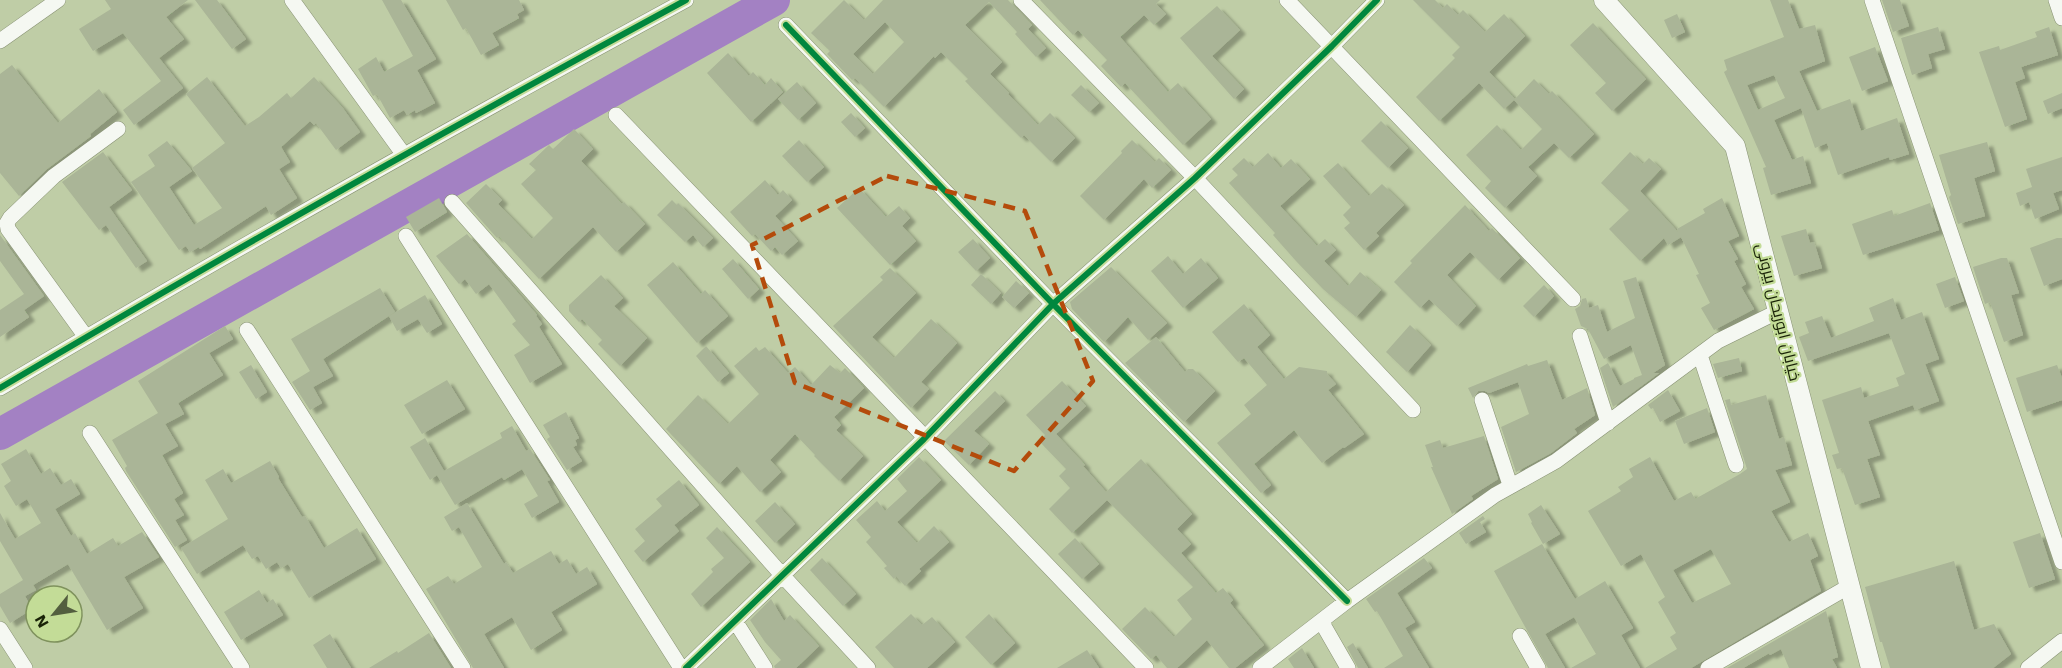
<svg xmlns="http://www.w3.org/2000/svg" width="2062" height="668" viewBox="0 0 2062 668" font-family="'Work Sans',Cairo,sans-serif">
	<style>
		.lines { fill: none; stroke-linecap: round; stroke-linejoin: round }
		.river { stroke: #a381c3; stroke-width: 32 }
		.building { fill: #aab597; fill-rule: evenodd; filter: url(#shadow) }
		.minor-casing { stroke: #889274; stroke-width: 16 }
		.tertiary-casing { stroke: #889274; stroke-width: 21 }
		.minor { stroke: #f5f8f2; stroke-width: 15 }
		.tertiary { stroke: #f5f8f2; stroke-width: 20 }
		.cycleway-casing { stroke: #c3dc97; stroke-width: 10 }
		.cycleway { stroke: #00873e; stroke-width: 6 }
		.marked { fill: none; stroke: #b44b0b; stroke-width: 4.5; stroke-dasharray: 12 8; stroke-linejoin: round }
		.labels { text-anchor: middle; stroke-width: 4.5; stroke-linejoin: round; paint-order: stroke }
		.street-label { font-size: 16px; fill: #192207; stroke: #c3dc97 }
	</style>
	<defs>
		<filter id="shadow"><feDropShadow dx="6" dy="4" stdDeviation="1.5" flood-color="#0004"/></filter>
	</defs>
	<rect width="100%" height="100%" fill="#bfcda6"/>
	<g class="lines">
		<path class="river" d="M0 434 774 0"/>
	</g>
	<path class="building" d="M105 0H188L166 17 184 39 159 58 183 88 134 125 123 110 161 81 123 33 93 51 79 29 111 9Z
		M195 0H217L246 39 232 49Z
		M382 0H401L436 59 417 70 435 103 416 113 415 110 407 115 404 110 390 118 377 94 373 96 358 69 376 57 384 72 413 56Z
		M446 0H519L524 10 517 14 519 18 492 33 499 45 481 55 466 28 463 30Z
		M844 0 864 20 883 0H1008L1032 25 1028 29 1046 48 1036 57 1015 34 1017 32 989 2 965 25 1002 62 990 74 1009 93 1008 94 1038 125 1050 113 1075 138 1051 162 1024 135 1021 138 995 112 965 81 968 79 941 52 935 58 934 56 884 107 855 78 852 80 827 54 830 51 811 33ZM885 22 904 42 873 74 853 54Z
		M1040 0H1160L1156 4 1166 14 1154 25 1144 15 1120 37 1168 92 1178 83 1211 119 1183 145 1125 83 1121 87 1101 66 1107 60 1078 30 1073 35Z
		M1413 0H1435L1443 8 1447 4 1458 15 1463 10 1485 32 1504 14 1525 36 1489 72 1515 99 1504 109 1479 83 1439 121 1416 97 1455 58 1452 55 1460 47Z
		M1770 0H1788L1799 29 1815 25 1825 61 1799 71 1817 111 1850 99 1861 131 1897 118 1909 154 1890 160 1889 157 1838 175 1827 143 1815 148 1801 108 1774 120 1792 160 1803 156 1811 183 1771 195 1763 168 1766 167 1724 72 1727 70 1724 60 1784 37ZM1774 75 1785 98 1758 110 1747 85Z
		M1882 0H1900L1909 26 1893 32Z
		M1217 6 1240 30 1212 56 1244 89 1234 99 1180 38Z
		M1677 14 1685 32 1672 38 1664 20Z
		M1593 23 1646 79 1612 111 1595 93 1606 83 1570 45Z
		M1938 27 1945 49 1928 54 1932 68 1912 75 1901 38Z
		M2049 27 2058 55 2021 67 2025 78 2015 82 2027 119 2005 127 1979 52 1999 46 2000 50 2037 37 2035 32Z
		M1875 47 1888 81 1862 91 1849 57Z
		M728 53 749 76 753 72 765 85 771 78 783 92 751 122 707 73Z
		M12 65 58 123 99 89 117 112 90 134 91 136 47 169 19 196 0 173V74Z
		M207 77 245 126 259 117 287 93 291 98 314 77 342 107 360 132 336 150 316 123 314 125 310 121 281 147 290 162 279 169 297 198 271 215 266 206 200 249 199 247 190 252 186 246 179 250 131 182 155 166 148 155 167 141 192 171 169 187 194 225 222 208 192 168 225 143 186 94Z
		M1534 79 1549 94 1552 91 1594 134 1569 158 1554 143 1528 167 1537 176 1505 208 1485 188 1491 181 1466 155 1497 125 1521 150 1542 129 1514 100Z
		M797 82 816 103 798 120 778 99Z
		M1081 85 1099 103 1089 112 1071 95Z
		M2062 93V108L2048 114 2043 101Z
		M851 113 865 128 855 137 841 122Z
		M1381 121 1408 148 1388 168 1361 141Z
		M574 129 593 149 581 161 622 204 624 202 645 224 616 252 593 227 539 279 499 236 497 238 466 203 486 184 502 200 498 204 532 239 553 218 521 184 536 170 529 164 549 145 553 149Z
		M799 140 824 167 807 182 782 156Z
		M1132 140 1155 162 1159 158 1171 170 1152 188 1144 179 1104 220 1080 196 1122 153 1121 151Z
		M1987 142 1995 171 1974 178 1985 216 1958 224 1949 197 1951 195 1939 155Z
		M103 152 132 190 109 207 147 261 136 268 106 225 99 230 62 182Z
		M1630 152 1643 164 1649 158 1661 169 1640 191 1678 232 1677 229 1705 213 1703 209 1722 198 1739 236 1728 241 1738 259 1734 261 1746 284 1741 287 1754 309 1714 330 1701 308 1710 303 1696 275 1699 274 1681 237 1668 245 1664 238 1640 261 1609 229 1629 210 1601 183Z
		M1268 153 1281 168 1291 159 1310 179 1280 206 1317 246 1325 239 1336 250 1324 261 1348 286 1360 272 1381 290 1356 317 1323 289 1296 261 1273 235 1275 233 1229 183 1238 175 1232 169 1244 158 1253 167Z
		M2062 157V190L2053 193 2059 209 2035 219 2029 202 2020 206 2016 193 2032 187 2026 169Z
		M1338 163 1369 196 1382 184 1404 205 1376 233 1379 236 1364 250 1344 228 1350 223 1343 215 1351 207 1323 176Z
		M765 180 778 195 783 190 792 200 775 216 798 241 782 255 775 247 771 251 755 234 752 236 730 212Z
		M859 188 886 217 899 206 910 218 902 226 916 241 890 265 837 208Z
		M439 198 447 212 415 232 406 217Z
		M672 200 677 205 678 203 713 238 703 247 693 235 685 242 657 215Z
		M1930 203 1939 230 1863 255 1852 224 1892 210 1894 216Z
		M1465 205 1489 231 1492 228 1520 258 1498 280 1470 252 1447 275 1476 306 1457 326 1429 299 1420 308 1394 282 1412 263 1410 261Z
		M1806 229 1810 243 1814 242 1822 268 1794 276 1781 236Z
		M467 234 537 315 536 316 542 324 539 327 562 364 530 383 514 355 530 345 512 324 516 321 489 284 476 294 465 279 459 284 436 256Z
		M0 235 44 296 24 310 29 317 0 337V310L24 294 0 261Z
		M2057 238H2062V279L2044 286 2030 248Z
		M973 239 990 258 976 271 958 252Z
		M1168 256 1183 274 1201 258 1218 278 1183 308 1151 271Z
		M2001 258H2007L2019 293 2011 295 2023 335 2004 342 1990 302 1985 304 1973 267Z
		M733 259 759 289 748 299 722 269Z
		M673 262 701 294 705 290 728 316 697 343 647 285Z
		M1111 267 1167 323 1148 340 1128 317 1104 342 1072 309 1070 302Z
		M890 268 916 293 872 337 894 358 931 319 957 343 921 382 929 389 911 408 833 326 883 280 880 277Z
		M981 274 1001 293 991 304 971 285Z
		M601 275 623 298 614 306 647 338 620 366 598 344 602 340 582 319 579 322 569 311V305Z
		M1636 277 1665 365 1653 373H1659L1613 407 1600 368 1608 363 1620 386 1634 379V378L1642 375 1631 345 1604 359 1588 329 1581 326 1575 309 1580 306 1582 299 1586 298 1589 308 1598 305 1607 332 1635 318 1623 281Z
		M1955 277 1964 301 1945 308 1936 284Z
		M1016 281 1029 293 1014 308 1002 297Z
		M1544 285 1554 296 1534 317 1523 306Z
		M380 288 395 312 323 359 333 376 313 387 322 403 310 410 292 382 310 371 291 339Z
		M425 295 442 324 427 333 418 319 397 331 389 316Z
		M1893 298 1901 320 1922 312 1939 359 1925 364 1939 401 1915 410 1913 405 1868 421 1880 455 1867 459 1880 497 1855 505 1842 468 1837 469 1832 455 1839 453 1822 400 1861 387 1864 398 1899 386 1896 378 1905 374 1889 333 1808 361 1799 337 1809 333 1805 322 1822 316 1831 338 1874 321 1869 308Z
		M1244 304 1270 335 1257 347 1284 379 1299 367 1327 371V374L1336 384 1328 390 1364 434 1344 448 1343 447 1322 463 1294 430 1254 464 1271 485 1261 493 1217 443 1251 414 1244 405 1267 385 1244 358 1238 362 1212 332Z
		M1410 325 1431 345 1407 372 1386 352Z
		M225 326 233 339 209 353 223 375 178 403 184 414 165 424 178 446 162 455 183 493 174 499 184 515 175 520 187 540 175 547 126 471 125 468 127 466 112 440 158 413 138 381Z
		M1156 337 1185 372 1188 369H1193L1215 391 1184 422 1125 363Z
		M706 346 729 373 718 382 696 356Z
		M756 347 759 351 765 347 788 373 795 367 811 385 830 365 840 373 845 368 864 388 834 417 841 425 836 430 863 456 839 481 814 456 815 455 795 434 770 460 781 472 760 492 737 466 719 484 666 429 698 395 728 424 759 394 734 366Z
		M1739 358 1742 371 1718 378 1713 364Z
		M1547 360 1562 400 1587 388 1595 415 1574 429 1577 433 1551 453 1516 472 1501 427 1529 414 1518 382 1489 393 1485 391H1478L1473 398 1468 388 1527 364 1528 366Z
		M251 365 267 392 256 399 239 372Z
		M2057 365 2062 378V400L2027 412 2016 378Z
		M447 380 465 409 422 434 404 405Z
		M1062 381 1086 406 1056 434 1085 465 1083 466 1106 492 1141 459 1192 514 1177 529 1191 544 1181 553 1216 593 1223 588 1233 600 1230 603 1264 645 1235 668H1229L1207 640 1177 668H1167L1156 655 1151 659 1122 629 1145 607 1174 637 1192 619 1177 600 1193 587 1107 500 1072 533 1049 509 1070 488 1059 476 1066 469 1039 441 1045 435 1026 415Z
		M1668 390 1680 411 1660 422 1653 408 1651 409 1648 405Z
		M995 391 1005 401 974 431 989 444 969 465 944 441Z
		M1766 395 1779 439 1784 437 1792 465 1775 470 1790 502 1771 511 1789 542 1808 533 1818 556 1810 560 1821 591 1691 668H1645L1677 649 1670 637 1676 633 1658 602 1665 597 1641 554 1621 566 1588 511 1621 491 1618 487 1633 477 1629 469 1650 457 1674 501 1691 492 1695 499 1740 474 1747 469 1725 400 1730 399 1731 405ZM1711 549 1731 584 1692 603 1673 570Z
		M1707 408 1715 432 1684 444 1675 421Z
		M566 412 579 438 575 440 577 445 573 447 582 461 567 470 547 439 550 437 543 425Z
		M512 426 526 451 530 449 550 480 547 481 559 502 532 518 524 504 538 496 522 469 504 480 502 477 455 505 437 475 430 480 410 447 425 438 444 471 502 438 500 433Z
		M1484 436 1498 479 1471 496 1473 499 1452 514 1431 467H1433L1425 445 1440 440 1443 448Z
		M26 449 41 474 50 468 61 485 71 479 80 494 55 509 71 536 75 533 87 554 113 538 118 546 142 532 159 557 124 577 143 608 107 630 68 564 33 585 36 590 25 596 32 609 10 623 0 606V594L23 580 0 541V513L15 539 41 523 27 499 16 506 4 486 11 481 1 464Z
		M919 457 941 480 897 522 917 543 934 526 949 542 919 569 921 571 905 586 896 576 894 579 884 568 887 566 866 542 871 537 856 520 877 501 885 511 907 491 897 479Z
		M270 461 279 477 278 478 302 517 305 516 324 548 357 528 376 559 309 598 288 564 281 568 277 562 266 569 258 556 252 559 243 545 197 574 181 548 228 519 205 480 223 469 231 483Z
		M679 480 699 505 674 525 679 531 643 562 634 551 645 541 635 529 662 506 656 499Z
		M775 502 795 524 775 543 755 521Z
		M467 503 504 564 506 562 513 573 551 551 559 564 567 559 576 574 587 567 597 584 551 612 562 630 531 650 512 617 484 634 504 668H473L426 589 448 576 454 584 482 567 459 527 452 531 444 517Z
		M1541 505 1560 534 1543 544 1531 523 1532 522 1528 514Z
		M1483 516 1485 519 1480 522 1486 532 1466 544 1459 533Z
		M717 527 750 562 701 607 691 594 713 572 711 569 724 558 706 538Z
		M2040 533 2055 579 2029 588 2013 542Z
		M1075 538 1099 564 1082 579 1058 554Z
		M1542 544 1575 599 1605 581 1633 628 1621 635 1640 668H1571L1596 654 1574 617 1545 634 1565 668H1548L1494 571Z
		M822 558 856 594 843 606 810 570Z
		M1424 558 1432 568 1397 593 1415 622 1405 628 1429 668H1384L1403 656 1377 611 1375 612 1366 599Z
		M1954 561 1974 630 1994 624 2011 654 1993 668H1890L1882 642H1880L1865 587Z
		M259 590 267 603 273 599 283 615 241 640 224 612Z
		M771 599 784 621 790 615 819 646 796 668H775L774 666 781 660 765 642 750 620Z
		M1826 611 1838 657 1832 659 1837 668H1789L1781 649 1770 655 1769 653 1743 668H1727Z
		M911 614 922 625 932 617 955 642 927 668H894L875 647Z
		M989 614 1015 643 991 665 965 637Z
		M429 633 451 668H369L397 651 398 653Z
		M330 634 351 668H327L313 645Z
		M1353 643 1368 668H1358L1347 647Z
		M1302 648 1314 668H1294L1288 659Z
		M1087 650 1099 668H1057Z"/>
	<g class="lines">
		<g class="minor-casing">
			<path id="minor" d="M292 0 404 155
				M1021 0 1195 178 1413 410
				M1287 0 1573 299
				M1872 0 2062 562
				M2056 0 2062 18
				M786 25 1053 304 1347 601
				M0 41 58 0
				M616 115 1146 668
				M452 202 782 575 868 668
				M406 236 681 668
				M247 330 463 668
				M1580 336 1608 423
				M86 337 8 229 7 223 10 218 54 176 118 129
				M1700 355 1736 465
				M0 388C226 254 455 125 686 0
				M1482 400 1510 485
				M90 433 242 668
				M735 621 765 668
				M1321 621 1348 668
				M0 629 25 668
				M1520 636 1538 668
				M686 668 924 439 1053 304 1195 178 1332 46 1377 0
				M1260 668 1347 601 1495 495 1556 461 1718 341 1779 311
				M1708 668 1848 587
				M2028 668 2062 641"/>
		</g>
		<g class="tertiary-casing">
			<path id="tertiary" d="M1604 0 1735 146 1871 668"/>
		</g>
		<use href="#minor" class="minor"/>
		<use href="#tertiary" class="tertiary"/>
		<g class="cycleway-casing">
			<path id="cycleway" d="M786 25 1053 304 1347 601
				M0 388C226 254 455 125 686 0
				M686 668 924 439 1053 304 1195 178 1332 46 1377 0"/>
		</g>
		<use href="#cycleway" class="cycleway"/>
	</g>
	<path class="marked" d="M887 176 1025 211 1093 381 1014 471 795 383 752 245Z"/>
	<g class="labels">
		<g class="street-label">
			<text transform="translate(1779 312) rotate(76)" y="6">خیابان ابوریحان بیرونی</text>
		</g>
	</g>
	<g transform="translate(54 614) rotate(240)"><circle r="28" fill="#c3dc97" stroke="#7f925d" stroke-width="1.5"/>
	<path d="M0-4.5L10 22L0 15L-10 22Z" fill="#535e3f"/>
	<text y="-9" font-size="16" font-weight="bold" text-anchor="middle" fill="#192207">N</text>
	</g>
</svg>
